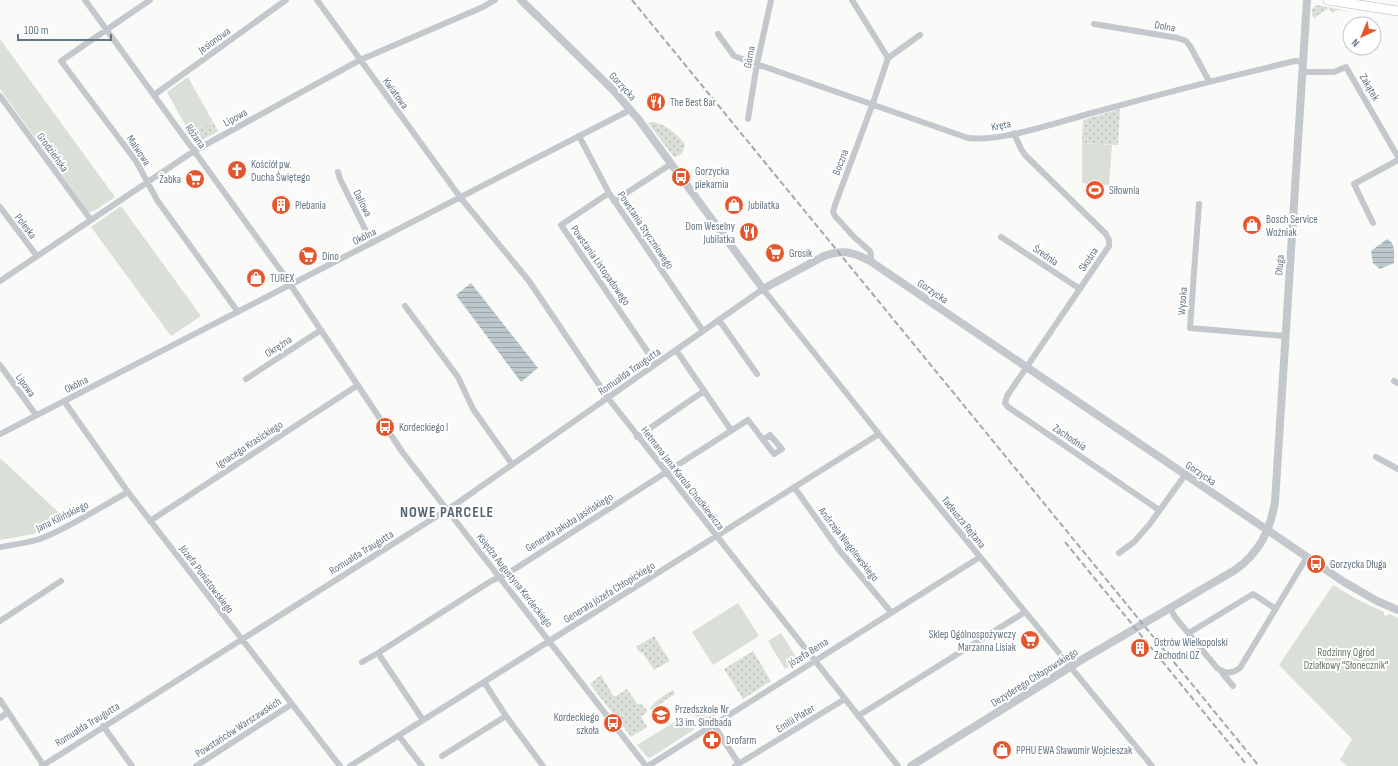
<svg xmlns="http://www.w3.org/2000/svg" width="1398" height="766" viewBox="0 0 1398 766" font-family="'Sofia Sans Condensed',sans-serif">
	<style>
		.grass { fill: url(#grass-dots) }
		.garden { fill: #dadfd7 }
		.water { fill: url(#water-rules) }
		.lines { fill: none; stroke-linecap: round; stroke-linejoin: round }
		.secondary-casing { stroke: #b3babf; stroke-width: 10 }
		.minor { stroke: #c3c8cc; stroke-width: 6 }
		.tertiary { stroke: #c3c8cc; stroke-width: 8 }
		.secondary { stroke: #fff; stroke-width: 9 }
		.rail { stroke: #a2aab0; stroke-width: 2; stroke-dasharray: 6 3; stroke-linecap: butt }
		.labels { text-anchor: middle; stroke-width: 4; stroke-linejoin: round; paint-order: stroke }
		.street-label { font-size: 11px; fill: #657683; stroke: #fff }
		.poi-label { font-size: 11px; fill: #657683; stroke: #fff; text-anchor: start }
		.park-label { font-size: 11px; fill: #687a64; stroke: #fff }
		.district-label { font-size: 15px; font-weight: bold; letter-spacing: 1px; fill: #57646e; stroke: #fff }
	</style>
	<defs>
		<pattern id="grass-dots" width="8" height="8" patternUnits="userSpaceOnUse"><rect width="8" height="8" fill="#dadfd7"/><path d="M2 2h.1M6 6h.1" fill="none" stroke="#b4b9b4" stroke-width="1.8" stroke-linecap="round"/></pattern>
		<pattern id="water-rules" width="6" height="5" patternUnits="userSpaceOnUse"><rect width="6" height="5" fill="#bbc7cb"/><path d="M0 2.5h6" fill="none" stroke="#9ca6aa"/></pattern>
	</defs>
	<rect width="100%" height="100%" fill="#fafaf8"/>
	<path class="grass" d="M1316 5 1348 11 1337 10 1332 13 1329 8 1314 18 1312 15V9Z
		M1120 109 1118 145 1082 143 1083 120Z
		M213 122 218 131 201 141 192 138 190 134Z
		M654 122C667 125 677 134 685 144 684 151 682 156 674 157L648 123Z
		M654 636 670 661 654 670 642 652 640 653 636 647Z
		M753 651 771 681 743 699 724 669Z
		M601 675 614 697 627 689 638 705 642 703 643 708 645 707 647 712 641 717 647 727 631 737 621 723 622 722 619 719 618 720 590 684Z
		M673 690 675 694 651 710 650 708C655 701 664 695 673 690Z
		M692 706 693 709 708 717 714 714 716 716 701 725 699 723 703 720 692 714 689 716 688 714V710Z"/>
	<path class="garden" d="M0 39 115 197 94 211 89 212 0 89Z
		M188 77 213 122 190 134 167 92Z
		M1082 143 1112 145 1109 185 1082 183Z
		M121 206 201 316 171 336 91 227Z
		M0 458 67 520 33 534 0 540Z
		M1333 585 1358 600 1384 612V615L1387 616 1389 614 1398 618V766H1347L1340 760 1352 739 1279 665Z
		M738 603 759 636 713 665 692 632Z
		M781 633 798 660 785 669 768 641Z
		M676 721 695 729 650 758 647 757 637 745Z"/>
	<path class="water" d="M1387 239C1396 243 1394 254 1394 263L1380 269 1373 263 1371 251Z
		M471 283 538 368 521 382 456 295Z"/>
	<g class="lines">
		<g class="secondary-casing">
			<path id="secondary" d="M1328 0 1398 11"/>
		</g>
		<path class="minor" d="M85 0 284 275 403 453 646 766
			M150 0 61 61 136 161 157 200 238 312
			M317 0 460 197 529 281 608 398 898 766
			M852 0 888 58 873 103 835 205 833 212 835 216 854 237 870 251 871 256 870 261
			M1094 24 1178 38 1186 41 1190 46 1209 81
			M718 34 734 56 968 138C1002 142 1058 122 1092 113 1160 94 1227 77 1295 61L1303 62
			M888 58 920 35
			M1302 72H1334L1346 67 1398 157
			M154 95 286 0
			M0 96 91 220
			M748 119 757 64 771 0
			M1014 133 1021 149 1026 156 1106 234 1109 240V246L1007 396 1005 403 1008 407 1159 510
			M579 136 609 193 703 331
			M338 172 340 179 372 243
			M609 193 561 225 656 364
			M614 201 671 164
			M1199 204 1190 328 1285 336
			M0 207 37 256
			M1373 223 1354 184 1398 160
			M1001 237 1080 289
			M0 281 194 151 360 60 483 7 495 0
			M405 306 458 377 473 409 512 464
			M719 320 757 374
			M676 350 731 430
			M0 365 36 415
			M246 379 321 330
			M1394 381 1398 383
			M64 401 128 492 340 766
			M0 434 630 110
			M637 437 704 391
			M1376 457 1398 469
			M794 487 839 550 891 612
			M150 521 358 385
			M0 547C13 545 27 543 40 539 71 527 99 508 128 492
			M1119 553 1134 542 1149 525 1185 475
			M1170 608 1175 617 1217 668C1226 674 1231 674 1240 668L1307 557
			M0 621 61 581
			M1189 633 1253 594 1276 609
			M362 662 378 653
			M1222 672 1223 674 1233 686
			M484 682 506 716 543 766
			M0 700 44 766
			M858 716 1025 612
			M0 718 8 712
			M423 720 378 653 491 581 507 574 748 420 774 454 782 449 770 435 763 440
			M713 724 739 764
			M103 726 132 766
			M399 736 422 766
			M442 756 506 716
			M42 766 456 504 763 289 879 434 1152 766
			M196 766 292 704
			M350 766 879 434
			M648 766 980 557
			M735 766 845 699"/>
		<path class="tertiary" d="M521 0 614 91 639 120 763 289 824 256C843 249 853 252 870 261L1344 582 1377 601 1398 610
			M911 766 1083 659 1235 570C1259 553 1270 531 1275 502L1307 0"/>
		<use href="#secondary" class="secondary"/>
		<path class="rail" d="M632 0 1259 766
			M1065 542 1246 764"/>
	</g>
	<defs>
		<g id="restaurant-disc" transform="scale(1)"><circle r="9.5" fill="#e4572e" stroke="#fff"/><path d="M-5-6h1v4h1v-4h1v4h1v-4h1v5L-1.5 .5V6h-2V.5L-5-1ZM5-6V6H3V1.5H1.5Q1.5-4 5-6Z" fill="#fff"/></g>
		<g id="church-disc" transform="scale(1)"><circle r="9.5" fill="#e4572e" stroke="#fff"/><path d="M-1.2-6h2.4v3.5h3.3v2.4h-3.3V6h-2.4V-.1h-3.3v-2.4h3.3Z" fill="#fff"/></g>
		<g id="bus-disc" transform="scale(1)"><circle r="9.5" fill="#e4572e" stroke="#fff"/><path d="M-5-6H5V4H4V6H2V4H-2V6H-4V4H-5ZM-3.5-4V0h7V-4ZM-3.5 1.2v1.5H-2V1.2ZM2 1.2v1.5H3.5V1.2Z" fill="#fff"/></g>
		<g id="supermarket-disc" transform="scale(1)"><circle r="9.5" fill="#e4572e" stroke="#fff"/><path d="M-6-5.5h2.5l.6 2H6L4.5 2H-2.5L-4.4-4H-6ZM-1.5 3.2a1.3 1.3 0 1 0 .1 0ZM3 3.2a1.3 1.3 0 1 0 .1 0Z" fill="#fff"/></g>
		<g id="stadium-disc" transform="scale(1)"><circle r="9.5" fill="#e4572e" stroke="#fff"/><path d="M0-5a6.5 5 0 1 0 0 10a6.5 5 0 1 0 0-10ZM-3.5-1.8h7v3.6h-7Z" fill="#fff"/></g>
		<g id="building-disc" transform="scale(1)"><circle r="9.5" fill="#e4572e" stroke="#fff"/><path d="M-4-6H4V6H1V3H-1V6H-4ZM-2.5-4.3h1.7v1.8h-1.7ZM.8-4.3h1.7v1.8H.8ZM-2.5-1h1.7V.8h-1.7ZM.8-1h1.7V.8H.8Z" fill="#fff"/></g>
		<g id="shop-disc" transform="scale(1)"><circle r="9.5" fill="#e4572e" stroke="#fff"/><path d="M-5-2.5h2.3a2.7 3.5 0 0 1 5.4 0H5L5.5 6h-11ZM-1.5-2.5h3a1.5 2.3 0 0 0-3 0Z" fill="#fff"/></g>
		<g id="school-disc" transform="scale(1)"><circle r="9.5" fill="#e4572e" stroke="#fff"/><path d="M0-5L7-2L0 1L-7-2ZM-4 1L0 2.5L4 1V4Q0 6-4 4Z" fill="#fff"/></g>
		<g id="pharmacy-disc" transform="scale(1)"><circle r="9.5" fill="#e4572e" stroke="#fff"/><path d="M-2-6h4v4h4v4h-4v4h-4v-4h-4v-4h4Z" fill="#fff"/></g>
	</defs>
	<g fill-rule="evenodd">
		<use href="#restaurant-disc" x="656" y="102"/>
		<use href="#church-disc" x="237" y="170"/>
		<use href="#bus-disc" x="681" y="177"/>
		<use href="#supermarket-disc" x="195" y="179"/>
		<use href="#stadium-disc" x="1095" y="190"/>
		<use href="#building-disc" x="281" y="205"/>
		<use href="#shop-disc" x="734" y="205"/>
		<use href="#shop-disc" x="1252" y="225"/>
		<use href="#restaurant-disc" x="749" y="232"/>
		<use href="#supermarket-disc" x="775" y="253"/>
		<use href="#supermarket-disc" x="308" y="256"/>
		<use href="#shop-disc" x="256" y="278"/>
		<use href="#bus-disc" x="385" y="427"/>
		<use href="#bus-disc" x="1316" y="564"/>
		<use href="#supermarket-disc" x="1030" y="640"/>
		<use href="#building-disc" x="1140" y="648"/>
		<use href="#school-disc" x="661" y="715"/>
		<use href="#bus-disc" x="613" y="723"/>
		<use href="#pharmacy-disc" x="712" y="740"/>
		<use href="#shop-disc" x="1002" y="750"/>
	</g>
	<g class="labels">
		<g class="street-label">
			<text transform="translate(1165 26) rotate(10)" y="4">Dolna</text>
			<text transform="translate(214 40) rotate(-36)" y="4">Jesionowa</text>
			<text transform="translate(749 57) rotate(-79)" y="4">Górna</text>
			<text transform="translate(623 86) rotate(47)" y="4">Gorzycka</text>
			<text transform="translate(1370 87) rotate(60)" y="4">Zakątek</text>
			<text transform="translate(396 93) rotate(54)" y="4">Kwiatowa</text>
			<text transform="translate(235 117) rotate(-29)" y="4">Lipowa</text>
			<text transform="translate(1001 125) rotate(-11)" y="4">Kręta</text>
			<text transform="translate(196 136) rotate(54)" y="4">Różana</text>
			<text transform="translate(139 150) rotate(56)" y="4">Malwowa</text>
			<text transform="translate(53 152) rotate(54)" y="4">Grodzieńska</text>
			<text transform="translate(840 162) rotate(-69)" y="4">Boczna</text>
			<text transform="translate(363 203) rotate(63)" y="4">Daliowa</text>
			<text transform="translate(26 226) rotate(53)" y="4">Poleska</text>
			<text transform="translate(646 230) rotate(56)" y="4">Powstania Styczniowego</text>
			<text transform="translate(364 236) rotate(-27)" y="4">Okólna</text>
			<text transform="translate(1046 255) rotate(34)" y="4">Średnia</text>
			<text transform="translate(1088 259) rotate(-56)" y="4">Skośna</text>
			<text transform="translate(601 265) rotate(55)" y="4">Powstania Listopadowego</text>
			<text transform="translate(1279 265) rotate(-86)" y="4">Długa</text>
			<text transform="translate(933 291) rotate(34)" y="4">Gorzycka</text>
			<text transform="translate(1182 301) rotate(-86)" y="4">Wysoka</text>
			<text transform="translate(278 346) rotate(-33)" y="4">Okrężna</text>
			<text transform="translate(629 371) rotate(-35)" y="4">Romualda Traugutta</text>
			<text transform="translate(76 384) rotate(-27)" y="4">Okólna</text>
			<text transform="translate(26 385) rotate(54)" y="4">Lipowa</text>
			<text transform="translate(1070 437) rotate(34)" y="4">Zachodnia</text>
			<text transform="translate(249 444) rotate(-33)" y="4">Ignacego Krasickiego</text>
			<text transform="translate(1201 473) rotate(34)" y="4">Gorzycka</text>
			<text transform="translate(683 478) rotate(52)" y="4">Hetmana Jana Karola Chodkiewicza</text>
			<text transform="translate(62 516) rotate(-26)" y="4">Jana Kilińskiego</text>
			<text transform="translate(569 522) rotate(-32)" y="4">Generała Jakuba Jasińskiego</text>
			<text transform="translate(964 522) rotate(51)" y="4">Tadeusza Rejtana</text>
			<text transform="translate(849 544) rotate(52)" y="4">Andrzeja Niegolewskiego</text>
			<text transform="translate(361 552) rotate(-32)" y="4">Romualda Traugutta</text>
			<text transform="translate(207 579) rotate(53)" y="4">Józefa Poniatowskiego</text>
			<text transform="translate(515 580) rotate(52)" y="4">Księdza Augustyna Kordeckiego</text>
			<text transform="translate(609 592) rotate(-32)" y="4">Generała Józefa Chłopickiego</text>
			<text transform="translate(808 652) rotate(-32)" y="4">Józefa Bema</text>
			<text transform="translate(1034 677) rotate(-32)" y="4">Dezyderego Chłapowskiego</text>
			<text transform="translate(795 718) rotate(-32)" y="4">Emilii Plater</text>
			<text transform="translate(87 724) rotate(-32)" y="4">Romualda Traugutta</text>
			<text transform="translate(238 727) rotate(-33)" y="4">Powstańców Warszawskich</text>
		</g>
		<g class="poi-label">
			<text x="670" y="106">The Best Bar</text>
			<text x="251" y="168">Kościół pw.<tspan x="251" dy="13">Ducha Świętego</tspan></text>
			<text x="695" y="175">Gorzycka<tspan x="695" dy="13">piekarnia</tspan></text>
			<text x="181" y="183" text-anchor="end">Żabka</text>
			<text x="1109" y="194">Siłownia</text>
			<text x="295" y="209">Plebania</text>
			<text x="748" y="209">Jubilatka</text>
			<text x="1266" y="223">Bosch Service<tspan x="1266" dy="13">Woźniak</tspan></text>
			<text x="735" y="230" text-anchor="end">Dom Weselny<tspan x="735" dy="13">Jubilatka</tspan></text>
			<text x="789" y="257">Grosik</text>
			<text x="322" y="260">Dino</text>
			<text x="270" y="282">TUREX</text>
			<text x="399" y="431">Kordeckiego I</text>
			<text x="1330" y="568">Gorzycka Długa</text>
			<text x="1016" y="638" text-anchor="end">Sklep Ogólnospożywczy<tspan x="1016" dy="13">Marzanna Lisiak</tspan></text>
			<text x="1154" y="646">Ostrów Wielkopolski<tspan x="1154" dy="13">Zachodni OZ</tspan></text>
			<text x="675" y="713">Przedszkole Nr<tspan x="675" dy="13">13 im. Sindbada</tspan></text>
			<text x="599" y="721" text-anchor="end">Kordeckiego<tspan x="599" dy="13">szkoła</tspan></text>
			<text x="726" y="744">Drofarm</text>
			<text x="1016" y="754">PPHU EWA Sławomir Wojcieszak</text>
		</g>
		<g class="park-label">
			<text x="1346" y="656">Rodzinny Ogród<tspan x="1346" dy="13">Działkowy "Słonecznik"</tspan></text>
		</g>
		<g class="district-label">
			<text x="447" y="517">NOWE PARCELE</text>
		</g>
	</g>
	<g transform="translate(1362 36) rotate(224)"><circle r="19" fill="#ffffff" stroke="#c1c8cd"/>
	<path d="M0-3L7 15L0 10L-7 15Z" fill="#e4572e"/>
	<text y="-6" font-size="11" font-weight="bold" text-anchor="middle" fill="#657683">N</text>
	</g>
	<path d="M18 34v6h93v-6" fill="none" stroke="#657683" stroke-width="2"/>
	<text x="24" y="34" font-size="12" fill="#657683" stroke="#ffffff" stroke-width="3" paint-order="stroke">100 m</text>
</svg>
